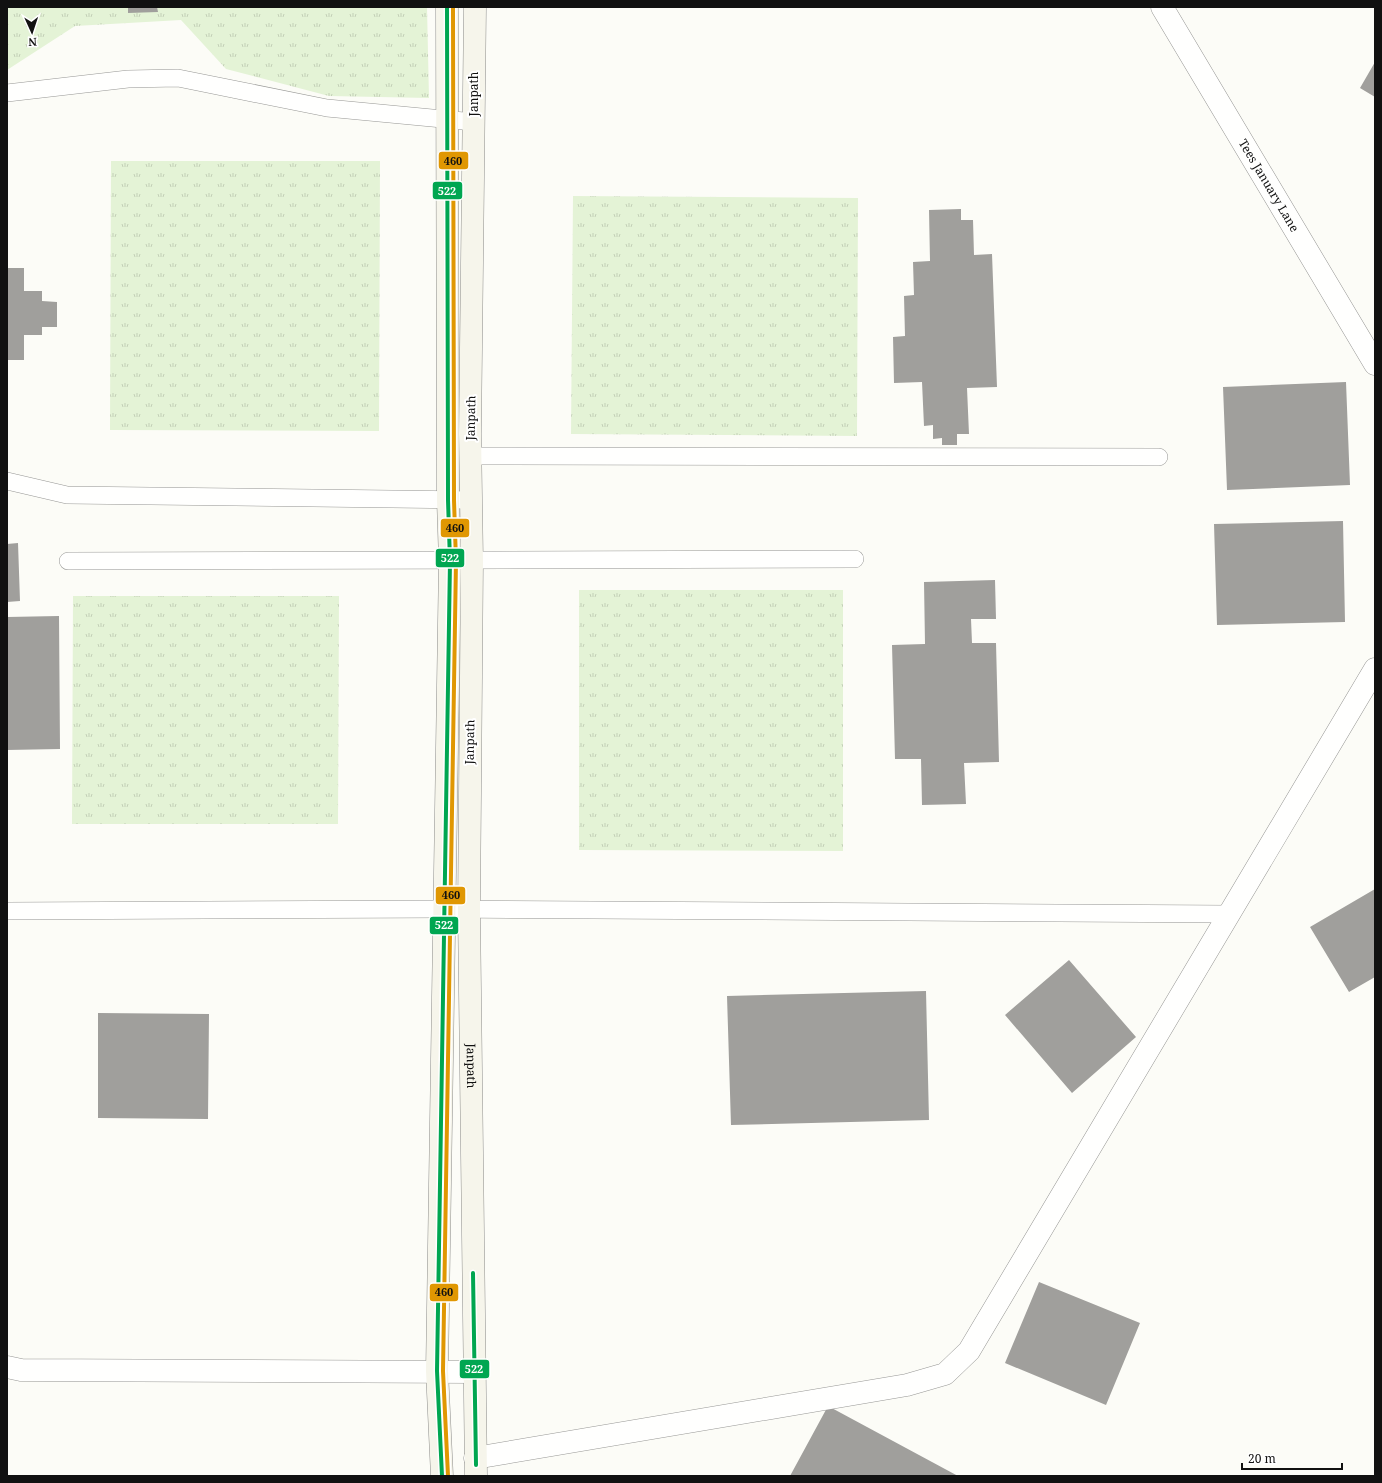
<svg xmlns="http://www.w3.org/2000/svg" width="1382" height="1483" viewBox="0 0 1382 1483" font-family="'Noto Serif',serif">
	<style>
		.grass { fill: url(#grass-tufts) }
		.building { fill: #a09f9c }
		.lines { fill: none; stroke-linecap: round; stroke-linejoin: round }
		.lane-casing { stroke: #979795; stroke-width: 18 }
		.street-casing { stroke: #979795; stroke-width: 23 }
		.secondary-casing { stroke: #8d8d8b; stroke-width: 23 }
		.lane { stroke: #fffffe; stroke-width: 17 }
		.street { stroke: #fffffe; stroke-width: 22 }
		.secondary { stroke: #f6f5eb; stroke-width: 22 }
		.bus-1-casing { stroke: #fff; stroke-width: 7 }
		.bus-2-casing { stroke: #fff; stroke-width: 7 }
		.bus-1 { stroke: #00a651; stroke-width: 4 }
		.bus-2 { stroke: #e09702; stroke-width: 4 }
		.labels { text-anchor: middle; stroke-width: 4; stroke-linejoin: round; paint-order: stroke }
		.street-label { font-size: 12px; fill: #111; stroke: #fff }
		.line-badge { stroke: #fff; stroke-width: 1.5 }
		.badge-label { font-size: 11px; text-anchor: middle; font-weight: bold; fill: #fff }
		.pale-badge-label { font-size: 11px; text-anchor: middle; font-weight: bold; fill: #111 }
	</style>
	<defs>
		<pattern id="grass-tufts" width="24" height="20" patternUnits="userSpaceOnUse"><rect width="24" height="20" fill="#e4f3d6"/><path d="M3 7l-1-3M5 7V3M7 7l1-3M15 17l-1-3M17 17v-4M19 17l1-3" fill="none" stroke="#c3cfb7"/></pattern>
	</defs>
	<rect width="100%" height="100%" fill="#fcfcf7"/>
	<path class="grass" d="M7 7H427L429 98 329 96 226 69 181 20 75 26 7 70Z
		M111 161H380L379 431 110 430Z
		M573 196 858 198 857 436 571 434Z
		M579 590H843V851L579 850Z
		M73 596H339L338 824H72Z"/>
	<path class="building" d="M128 7H157L158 12 128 13Z
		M1375 62V97L1360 88Z
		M961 209V220H973L974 255 992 254 997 387 967 388 969 434H957V445H942V438L933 439V425L924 426 922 382 894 383 893 337 905 336 904 296 914 295 913 262 930 261 929 210Z
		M7 268H24V291H42V301L57 302V327H42V335H24V360H7Z
		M1346 382 1350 485 1227 490 1223 387Z
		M1343 521 1345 622 1217 625 1214 524Z
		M18 543 20 601 7 602V544Z
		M995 580 996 619H971L972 643H996L999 762 964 763 966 804 922 805 921 759H895L892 645 925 644 924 582Z
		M59 616 60 749 7 750V617Z
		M1375 889V977L1349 992 1310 927Z
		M1069 960 1136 1037 1072 1093 1005 1015Z
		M926 991 929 1120 731 1125 727 996Z
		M98 1013 209 1014 208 1119 98 1118Z
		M1039 1282 1140 1323 1106 1405 1005 1363Z
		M828 1406 958 1476H790Z"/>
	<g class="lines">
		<g class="lane-casing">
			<path id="lane" d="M7 93 128 79 178 78 327 108 474 122
				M470 456 1159 457
				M7 481 67 495 471 500
				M68 561 855 559
				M7 911 444 909 1229 914"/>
		</g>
		<g class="street-casing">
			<g id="street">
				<path id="s1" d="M1162 7 1375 364"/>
				<path d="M7 1367 21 1370 474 1372"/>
				<path d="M475 1458 907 1385 945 1374 969 1351 1375 669"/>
			</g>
		</g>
		<g class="secondary-casing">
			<g id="secondary">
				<path id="s2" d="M475 7 470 434 472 561 469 910 476 1476"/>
				<path d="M442 1476 437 1371 450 561 448 500 447 7"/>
			</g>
		</g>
		<use href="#lane" class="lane"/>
		<use href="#street" class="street"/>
		<use href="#secondary" class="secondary"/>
		<g class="bus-1-casing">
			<path id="bus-1" d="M473 1273 476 1465
				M442 1476 437 1371 450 561 448 500 447 7"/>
		</g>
		<g class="bus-2-casing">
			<path id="bus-2" d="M448 1476 443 1371 456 561 454 500 453 7"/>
		</g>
		<use href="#bus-1" class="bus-1"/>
		<use href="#bus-2" class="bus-2"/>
	</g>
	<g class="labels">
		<g class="street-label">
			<text transform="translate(474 94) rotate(-90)" y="4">Janpath</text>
			<text dy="4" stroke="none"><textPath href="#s1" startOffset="208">Tees January Lane</textPath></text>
			<text transform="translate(471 418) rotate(-89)" y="4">Janpath</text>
			<text transform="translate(470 742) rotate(-89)" y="4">Janpath</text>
			<text dy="4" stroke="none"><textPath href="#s2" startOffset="1059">Janpath</textPath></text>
		</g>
	</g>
	<g class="line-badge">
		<rect x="438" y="151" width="31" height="19" rx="4" fill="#e09702"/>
		<rect x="432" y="181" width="31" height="19" rx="4" fill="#00a651"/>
		<rect x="440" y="518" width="30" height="20" rx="4" fill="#e09702"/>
		<rect x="435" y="548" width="30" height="20" rx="4" fill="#00a651"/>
		<rect x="435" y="886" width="31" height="19" rx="4" fill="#e09702"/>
		<rect x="429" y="916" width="30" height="19" rx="4" fill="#00a651"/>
		<rect x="429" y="1283" width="30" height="19" rx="4" fill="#e09702"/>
		<rect x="459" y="1359" width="31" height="20" rx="4" fill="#00a651"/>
	</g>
	<g class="badge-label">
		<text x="447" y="195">522</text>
		<text x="450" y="562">522</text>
		<text x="444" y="929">522</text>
		<text x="474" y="1373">522</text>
	</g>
	<g class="pale-badge-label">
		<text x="453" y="165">460</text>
		<text x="455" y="532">460</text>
		<text x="451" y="899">460</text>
		<text x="444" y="1296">460</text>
	</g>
	<rect width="1382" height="1483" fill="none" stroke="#111111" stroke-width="16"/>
	<g transform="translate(32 32) rotate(177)" stroke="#ffffff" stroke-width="3" paint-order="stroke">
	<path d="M0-3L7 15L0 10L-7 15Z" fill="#111111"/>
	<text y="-6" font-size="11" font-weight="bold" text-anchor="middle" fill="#111111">N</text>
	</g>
	<path d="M1242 1463v6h100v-6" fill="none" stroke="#111111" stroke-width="2"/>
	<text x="1248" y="1463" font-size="12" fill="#111111" stroke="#ffffff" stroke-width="3" paint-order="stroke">20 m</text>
</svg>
